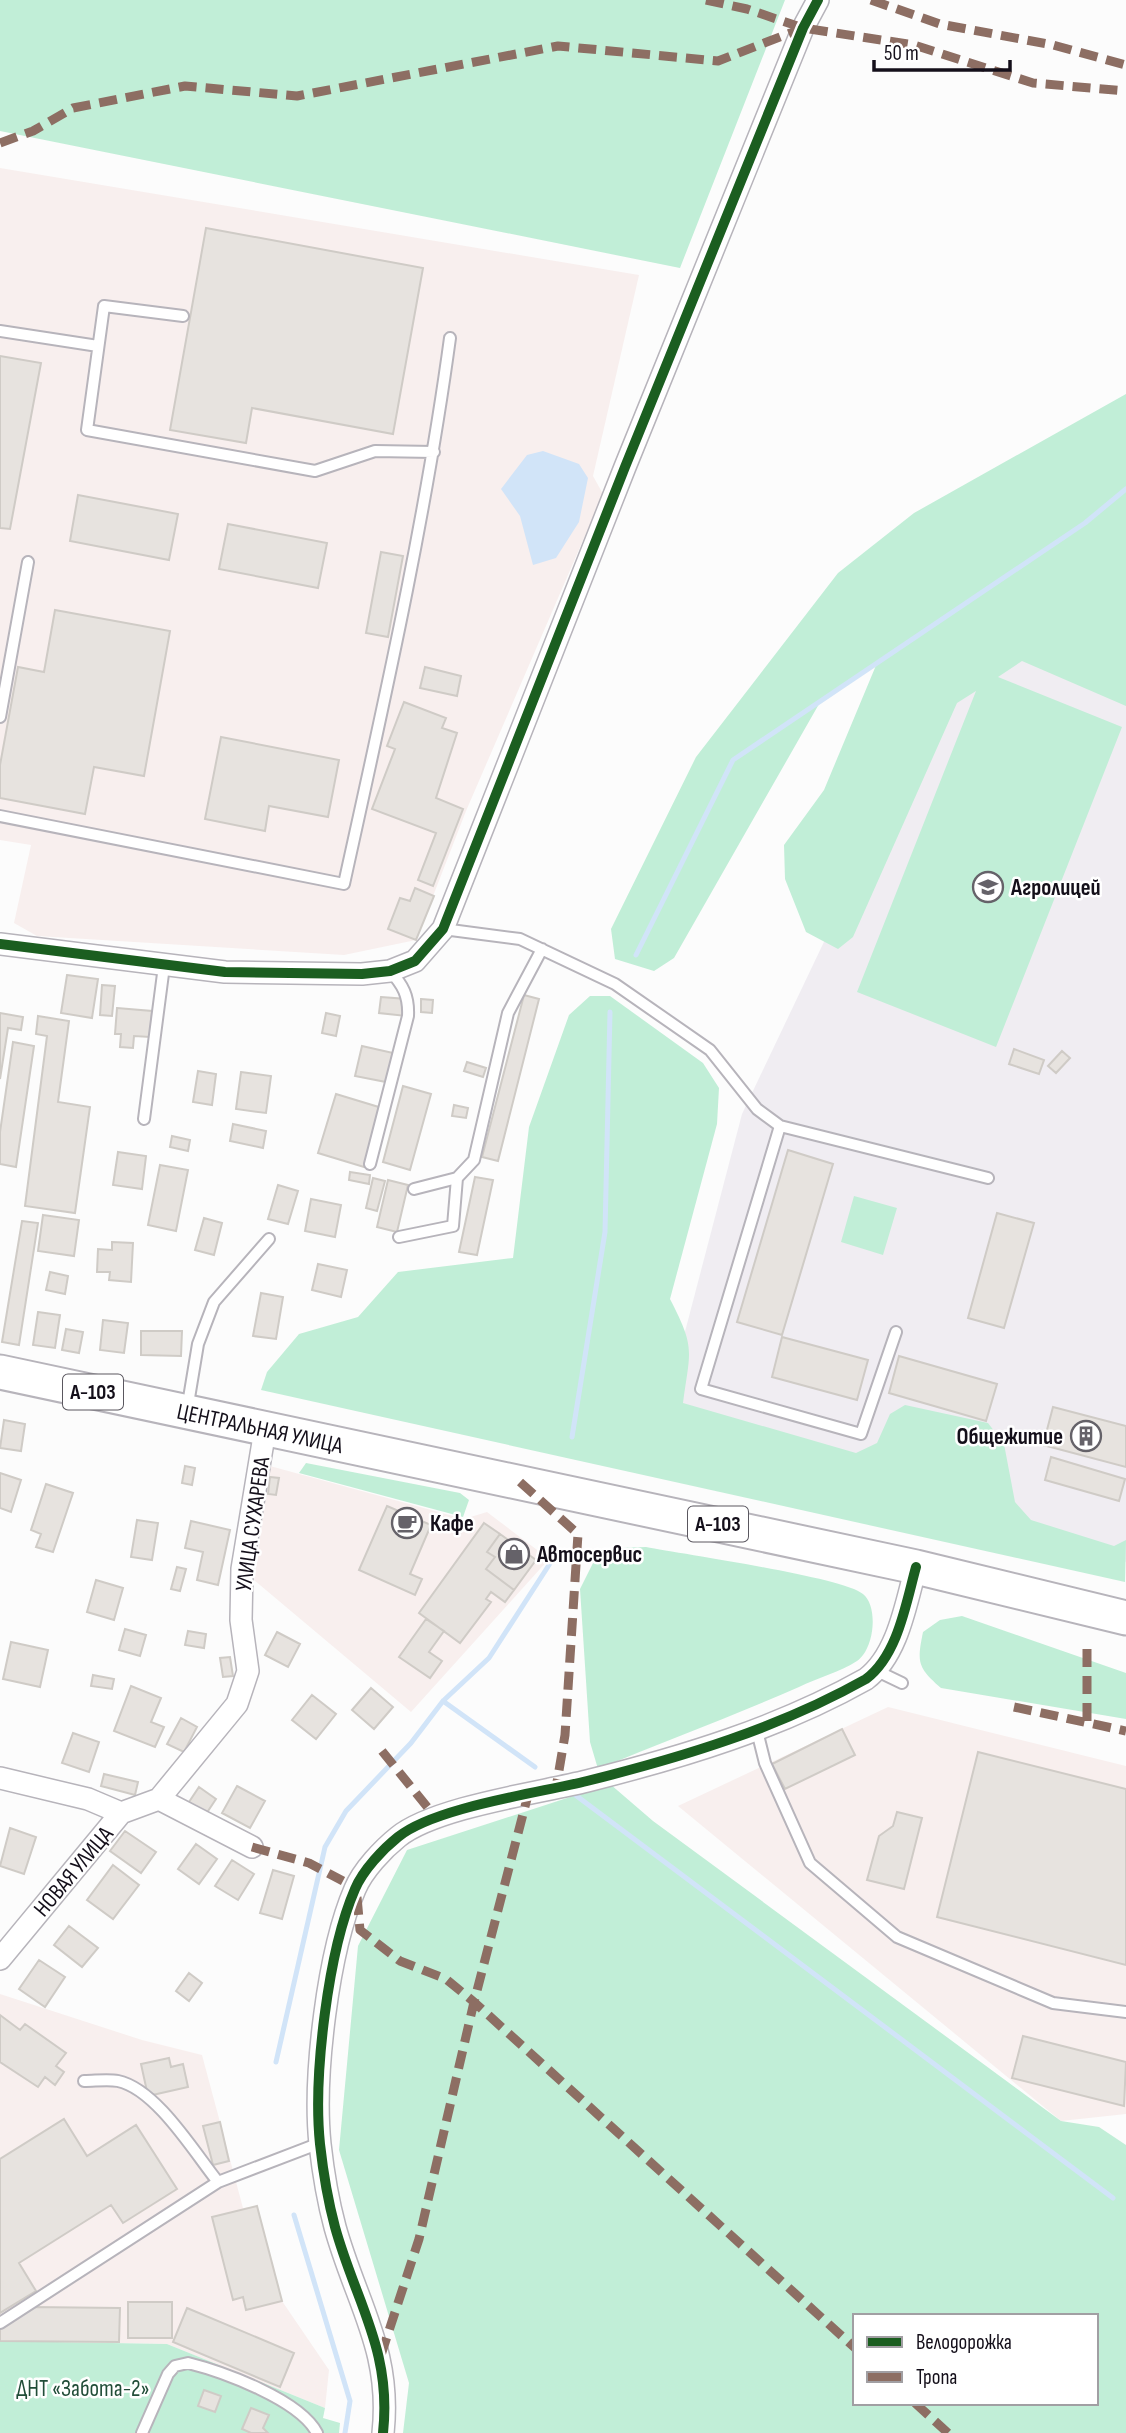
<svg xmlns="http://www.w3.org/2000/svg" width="1126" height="2433" viewBox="0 0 1126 2433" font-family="'Sofia Sans Condensed',sans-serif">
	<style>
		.built { fill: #f0edf2 }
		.industrial { fill: #f8efee }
		.green { fill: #c1eed7; fill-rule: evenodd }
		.water { fill: #d1e4f8 }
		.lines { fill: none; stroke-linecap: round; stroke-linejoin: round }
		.stream { stroke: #d1e4f8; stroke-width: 5 }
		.building { fill: #e7e3df; stroke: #cfcbc6; stroke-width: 2 }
		.lane-casing { stroke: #b7b4bb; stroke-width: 14 }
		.street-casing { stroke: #b7b4bb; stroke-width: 24 }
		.primary-casing { stroke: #b7b4bb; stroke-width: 37 }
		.lane { stroke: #fff; stroke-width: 10 }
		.street { stroke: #fff; stroke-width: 21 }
		.primary { stroke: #fff; stroke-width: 33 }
		.quiet { stroke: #8d6e63; stroke-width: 9; stroke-dasharray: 18 9; stroke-linecap: butt }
		.cycleway-casing { stroke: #fff; stroke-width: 15 }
		.cycleway { stroke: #1b5e20; stroke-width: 10 }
		.labels { text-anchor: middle; stroke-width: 5; stroke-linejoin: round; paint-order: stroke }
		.shield { fill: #fff; stroke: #5a575f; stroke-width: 2 }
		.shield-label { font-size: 21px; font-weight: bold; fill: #140f1a }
		.poi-label { font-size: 23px; font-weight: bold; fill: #140f1a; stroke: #fff; text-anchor: start }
		.street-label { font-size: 23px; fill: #140f1a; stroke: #fff }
		.park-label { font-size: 23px; fill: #214d38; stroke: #fff }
	</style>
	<rect width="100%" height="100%" fill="#fcfcfc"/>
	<path class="built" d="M983 608 1126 660V1562L659 1431 742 1114Z"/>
	<path class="industrial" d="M0 168 639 275 593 476 603 494 466 811 416 940 344 955 37 936 14 923 31 845 0 840Z
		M270 1466 464 1519 487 1512 549 1559 411 1712 254 1580Z
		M888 1707 1126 1766V2114L1061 2121 678 1806Z
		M0 1994 142 2040 202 2055 243 2208 257 2206 282 2301 329 2370 325 2408 167 2344 0 2341Z"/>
	<path class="green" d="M0 0H785L680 268 0 131Z
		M1126 394V706L1022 661 998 677 1122 727 996 1047 857 992 976 691 957 703 853 937 838 949 806 932 785 879 784 845 824 790 877 663 819 704 674 958 654 971 615 959 611 929 696 757 838 573 914 513Z
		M590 996H610L703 1063 719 1088 717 1124 670 1299C696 1349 690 1350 683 1403L856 1453 877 1443 890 1414 905 1405 988 1423 1004 1444 1015 1502 1031 1520 1114 1546 1126 1540 1125 1582 261 1390 267 1372 299 1334 358 1317 398 1272 513 1258 529 1127 569 1015Z
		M854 1196 897 1208 883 1255 841 1242Z
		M306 1463 460 1493 469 1500 463 1517 299 1473Z
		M646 1547C682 1554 843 1577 863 1594 879 1607 874 1650 857 1661 840 1672 817 1678 799 1687 733 1716 665 1741 598 1769L590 1742 580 1589 594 1561 617 1548Z
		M962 1616 1126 1673V1719L941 1688C917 1667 917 1662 923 1632L940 1620Z
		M610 1784 653 1821 1061 2121 1099 2127 1126 2145V2433H403L409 2383 339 2150 358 1946 407 1850ZM855 2316H1096V2403H855Z
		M0 2341 167 2344 325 2408 323 2418 340 2423 339 2433H0Z"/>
	<path class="water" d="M543 451 579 464 588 478 579 522 556 558 533 565 520 516 501 489 527 455Z"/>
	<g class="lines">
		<path class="stream" d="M636 955 733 760 1085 523 1126 489
			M572 1437 605 1232 610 1012
			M443 1701 535 1767
			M570 1791 1113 2198
			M276 2062 325 1847 346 1811 411 1743 443 1701 489 1658 558 1551
			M294 2215 350 2401 345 2433"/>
	</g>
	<path class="building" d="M206 228 423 268 393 434 252 408 246 443 170 430Z
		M0 356 41 363 10 529 0 528Z
		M78 495 178 514 169 560 70 541Z
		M228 524 327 543 318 588 219 569Z
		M381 552 403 556 388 637 366 633Z
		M55 610 170 631 144 776 94 767 85 814 0 798V765L18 667 44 672Z
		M425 667 461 676 457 696 420 688Z
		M404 702 446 718 442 728 457 733 436 798 463 809 433 886 418 880 436 833 372 809 395 749 387 746Z
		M221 737 339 760 328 817 269 806 265 831 205 819Z
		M415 888 434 896 416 940 388 929 400 898 410 901Z
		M67 975 98 979 92 1018 61 1013Z
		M102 985 115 986 112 1016 100 1015Z
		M524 995 539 999 498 1161 482 1157Z
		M381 997 407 999 406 1016 379 1013Z
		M421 999 433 1000 432 1013 421 1012Z
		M117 1008 152 1011 150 1037 134 1036 133 1048 120 1047 121 1034H115Z
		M0 1013 23 1017 21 1030 8 1028 0 1079Z
		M326 1013 340 1016 336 1036 322 1033Z
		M38 1016 69 1021 58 1102 90 1107 75 1213 25 1206 47 1036 36 1034Z
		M13 1042 34 1046 16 1167 0 1164V1132Z
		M362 1046 393 1053 386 1082 355 1076Z
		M1014 1049 1044 1060 1039 1074 1009 1064Z
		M1062 1051 1070 1058 1056 1073 1048 1066Z
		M467 1062 486 1068 483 1077 464 1071Z
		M198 1071 216 1074 212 1105 193 1102Z
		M241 1072 271 1076 266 1113 236 1109Z
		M403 1086 431 1094 410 1170 383 1162Z
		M336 1094 382 1108 364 1167 318 1153Z
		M454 1105 468 1108 466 1118 452 1116Z
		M233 1124 266 1131 263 1148 230 1141Z
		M172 1136 190 1140 188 1151 170 1147Z
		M788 1150 833 1164 782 1335 737 1322Z
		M118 1152 146 1156 142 1189 113 1185Z
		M160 1165 188 1170 176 1231 148 1225Z
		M350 1172 370 1175 369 1184 349 1180Z
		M475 1177 493 1180 477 1255 459 1252Z
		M373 1178 385 1181 377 1211 366 1208Z
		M388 1180 408 1185 397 1232 377 1227Z
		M278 1185 298 1191 288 1224 268 1219Z
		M311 1199 341 1205 335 1237 305 1231Z
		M997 1213 1034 1223 1004 1328 968 1318Z
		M43 1215 79 1220 74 1256 38 1251Z
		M204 1218 222 1223 214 1255 195 1250Z
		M22 1221 38 1223 19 1345 2 1342Z
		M112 1242 133 1243 131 1282 109 1280 110 1272H97L98 1249 112 1250Z
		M318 1264 347 1270 341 1297 312 1290Z
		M50 1272 68 1276 65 1294 46 1290Z
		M261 1293 283 1297 276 1339 253 1336Z
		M38 1312 60 1315 55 1348 33 1345Z
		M103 1320 128 1323 124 1353 100 1350Z
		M66 1329 83 1332 79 1353 62 1350Z
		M141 1331H182L181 1356 141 1355Z
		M782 1337 868 1360 857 1400 772 1377Z
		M899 1356 997 1384 986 1421 889 1393Z
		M1053 1407 1126 1426V1467L1043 1445Z
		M4 1420 25 1424 21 1451 0 1448Z
		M1051 1457 1125 1479 1119 1501 1045 1480Z
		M185 1466 195 1468 192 1485 182 1483Z
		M0 1473 21 1480 11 1512 0 1508Z
		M270 1477 279 1478 276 1495 268 1494Z
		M46 1484 73 1493 53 1552 36 1547 41 1534 31 1530Z
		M387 1506 431 1525 410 1574 422 1579 415 1595 359 1570Z
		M137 1520 158 1523 152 1560 131 1557Z
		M191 1521 230 1530 218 1585 197 1580 203 1552 185 1548Z
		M484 1523 500 1534 487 1552 495 1557 486 1569 514 1590 505 1602 491 1592 486 1599 491 1602 460 1643 419 1613Z
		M500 1534 536 1560 514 1590 486 1569 495 1557 487 1552Z
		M177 1567 186 1569 180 1591 171 1589Z
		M96 1580 123 1588 114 1620 87 1612Z
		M426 1619 444 1631 429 1652 442 1661 430 1678 399 1657Z
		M125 1629 146 1635 140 1656 119 1650Z
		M188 1631 206 1634 204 1648 185 1645Z
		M277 1632 300 1644 288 1667 265 1655Z
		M11 1642 48 1650 40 1687 3 1679Z
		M230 1657 233 1676 223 1677 220 1658Z
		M93 1675 114 1679 112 1689 91 1686Z
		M131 1686 161 1698 151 1722 164 1727 155 1747 114 1731Z
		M371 1688 393 1707 374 1729 352 1710Z
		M312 1695 336 1714 316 1739 292 1720Z
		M181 1718 197 1727 184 1752 167 1744Z
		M842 1729 855 1755 785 1789 772 1764Z
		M73 1733 99 1742 89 1772 62 1763Z
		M978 1752 1126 1789V1965L937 1917Z
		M104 1774 138 1782 135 1795 101 1786Z
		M237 1786 265 1801 250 1828 222 1813Z
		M199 1787 216 1799 206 1814 189 1802Z
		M897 1812 922 1818 904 1889 867 1880 879 1836 893 1826Z
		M10 1828 36 1837 24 1874 0 1866Z
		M125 1831 156 1852 141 1873 110 1851Z
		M196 1844 217 1859 199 1884 178 1869Z
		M232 1860 254 1874 238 1900 215 1886Z
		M113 1865 139 1885 113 1919 87 1900Z
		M273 1870 294 1876 282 1919 260 1913Z
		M69 1926 98 1948 82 1967 54 1945Z
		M39 1960 65 1977 45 2007 19 1989Z
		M189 1973 202 1983 189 2001 176 1991Z
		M0 2015 20 2030 25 2024 66 2053 56 2066 64 2072 55 2085 45 2077 38 2087 0 2062Z
		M1023 2036 1126 2062 1124 2106 1012 2078Z
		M169 2058 171 2067 183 2064 188 2087 148 2096 141 2064Z
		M64 2119 87 2156 136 2125 177 2189 123 2223 111 2205 19 2263 36 2291 0 2313V2159Z
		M220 2122 229 2161 213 2165 203 2126Z
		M257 2206 282 2301 246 2310 243 2297 233 2300 212 2217Z
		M128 2302H172V2338H128Z
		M31 2307 120 2308 119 2342 0 2341V2328Z
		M187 2308 294 2353 280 2387 173 2342Z
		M204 2390 221 2396 215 2412 198 2406Z
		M251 2408 269 2415 263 2428 268 2433H251L242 2429Z"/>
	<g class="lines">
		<g class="lane-casing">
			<path id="lane" d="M183 316 104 306 87 430 315 471 375 451 434 452
				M0 331 98 346
				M0 717 28 562
				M0 816 344 884C384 702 425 522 450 338
				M443 929 520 939 615 984 710 1050 757 1109 780 1126 988 1178
				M144 1119 164 966
				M780 1126 701 1389 861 1434 896 1332
				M370 1164 408 1016C409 996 403 985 390 971
				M414 1189 457 1178
				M399 1237 453 1226 457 1178 474 1160 508 1013 542 949
				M187 1410 198 1344 214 1302 269 1239
				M877 1671 902 1683
				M757 1731 765 1763 810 1863 897 1937 1053 2003 1126 2012
				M84 2081C95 2081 108 2079 118 2081 156 2089 194 2152 218 2182
				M0 2323 218 2182 320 2143
				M142 2433 168 2374 175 2366 188 2363C224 2372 300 2400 317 2433"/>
		</g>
		<g class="street-casing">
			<path id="street" d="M0 944 225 972 362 974 390 971 415 961 443 929 625 467 803 28 818 0
				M0 1778 88 1799 121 1813
				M159 1799 237 1704 248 1671 241 1620 242 1569 265 1430
				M159 1799 252 1847
				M0 1959 121 1813 159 1799
				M383 2433C392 2350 356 2303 335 2227 328 2201 323 2171 320 2144 313 2076 328 1951 355 1889 363 1870 383 1849 398 1837 435 1807 539 1793 587 1781 683 1757 779 1728 866 1679 898 1655 906 1603 916 1567"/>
		</g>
		<g class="primary-casing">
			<path id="primary" d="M0 1372 916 1567 1126 1618"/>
		</g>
		<use href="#lane" class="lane"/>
		<use href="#street" class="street"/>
		<use href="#primary" class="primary"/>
		<path class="quiet" d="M706 0 747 9 803 28 914 45 1033 83 1126 91
			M871 0 940 24 1053 45 1126 65
			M0 143 33 131 73 108 185 86 297 96 558 46 718 61 803 28
			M520 1482 578 1534 565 1735 556 1788
			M1014 1707 1126 1731
			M1087 1721V1640
			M382 1751 437 1819
			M252 1847 309 1863 343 1881
			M357 1897 360 1930 400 1961 446 1979 474 2002 855 2348
			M381 2355 419 2239 474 2002 528 1795
			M915 2403 948 2433"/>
		<g class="cycleway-casing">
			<path id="cycleway" d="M0 944 225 972 362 974 390 971 415 961 443 929 625 467 803 28 818 0
				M383 2433C392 2350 356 2303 335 2227 328 2201 323 2171 320 2144 313 2076 328 1951 355 1889 363 1870 383 1849 398 1837 435 1807 539 1793 587 1781 683 1757 779 1728 866 1679 898 1655 906 1603 916 1567"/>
		</g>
		<use href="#cycleway" class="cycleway"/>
	</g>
	<defs>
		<g id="university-ring" transform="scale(1.575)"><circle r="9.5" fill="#fff" stroke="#656269" stroke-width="1.5"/><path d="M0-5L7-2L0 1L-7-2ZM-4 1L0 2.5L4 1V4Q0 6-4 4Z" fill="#656269"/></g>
		<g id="building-ring" transform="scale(1.575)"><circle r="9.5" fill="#fff" stroke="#656269" stroke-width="1.5"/><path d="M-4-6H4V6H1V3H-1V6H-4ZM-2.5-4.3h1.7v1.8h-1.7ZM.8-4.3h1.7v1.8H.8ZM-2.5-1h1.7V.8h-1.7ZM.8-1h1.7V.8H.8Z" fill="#656269"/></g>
		<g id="cafe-ring" transform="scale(1.575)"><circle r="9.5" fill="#fff" stroke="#656269" stroke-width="1.5"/><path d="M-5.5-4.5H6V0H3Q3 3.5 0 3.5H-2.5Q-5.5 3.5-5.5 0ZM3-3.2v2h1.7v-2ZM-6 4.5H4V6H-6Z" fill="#656269"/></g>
		<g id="shop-ring" transform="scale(1.575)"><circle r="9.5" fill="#fff" stroke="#656269" stroke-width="1.5"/><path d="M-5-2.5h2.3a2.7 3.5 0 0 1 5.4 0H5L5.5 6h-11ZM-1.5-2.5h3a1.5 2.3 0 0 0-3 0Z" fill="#656269"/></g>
	</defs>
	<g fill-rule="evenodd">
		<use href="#university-ring" x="988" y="887"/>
		<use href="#building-ring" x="1086" y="1436"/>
		<use href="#cafe-ring" x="407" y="1523"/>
		<use href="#shop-ring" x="514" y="1554"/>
	</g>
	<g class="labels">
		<g class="shield">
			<rect x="63" y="1374.5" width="60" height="35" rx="5"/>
			<rect x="688" y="1506.5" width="60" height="35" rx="5"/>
		</g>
		<g class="shield-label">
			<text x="93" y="1399">А-103</text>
			<text x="718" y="1531">А-103</text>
		</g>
		<g class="poi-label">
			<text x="1011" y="895">Агролицей</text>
			<text x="1063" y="1444" text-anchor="end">Общежитие</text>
			<text x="430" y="1531">Кафе</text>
			<text x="537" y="1562">Автосервис</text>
		</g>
		<g class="street-label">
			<text transform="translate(260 1428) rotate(12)" y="8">ЦЕНТРАЛЬНАЯ УЛИЦА</text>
			<text transform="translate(252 1524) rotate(-82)" y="8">УЛИЦА СУХАРЕВА</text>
			<text transform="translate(73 1871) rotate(-50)" y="8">НОВАЯ УЛИЦА</text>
		</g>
		<g class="park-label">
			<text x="83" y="2396">ДНТ «Забота-2»</text>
		</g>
	</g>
	<rect x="853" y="2314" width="245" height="91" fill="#ffffff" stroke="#a19fa3" stroke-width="2"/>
	<rect x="867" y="2337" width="35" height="10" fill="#1b5e20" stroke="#a19fa3" stroke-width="2"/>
	<text x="916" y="2349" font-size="21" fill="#140f1a">Велодорожка</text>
	<rect x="867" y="2372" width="35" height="10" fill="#8d6e63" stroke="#a19fa3" stroke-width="2"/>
	<text x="916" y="2384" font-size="21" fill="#140f1a">Тропа</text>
	<path d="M874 60v10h136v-10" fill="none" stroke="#140f1a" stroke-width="3.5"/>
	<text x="884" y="60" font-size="21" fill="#140f1a" stroke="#ffffff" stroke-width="5" paint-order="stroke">50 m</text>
</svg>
